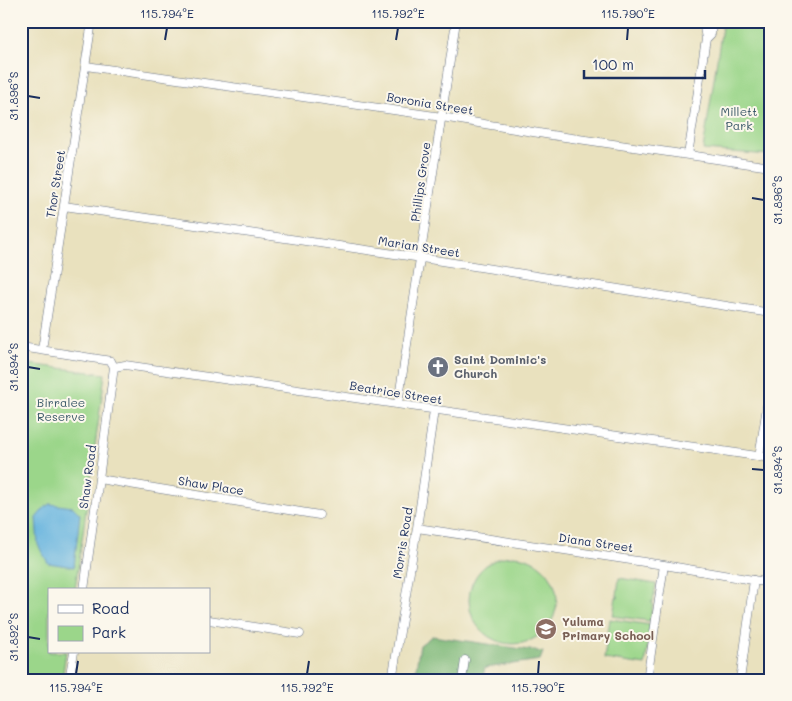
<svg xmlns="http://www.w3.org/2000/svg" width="792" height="701" viewBox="0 0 792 701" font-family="Mali,sans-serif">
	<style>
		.green { fill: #9bd68a; stroke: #5b8274 }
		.forest { fill: #7cb776; stroke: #4c736a }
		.water { fill: #64b2de; stroke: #40709e }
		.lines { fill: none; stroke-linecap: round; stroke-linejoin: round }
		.minor-casing { stroke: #636d80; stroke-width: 9 }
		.minor { stroke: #fff; stroke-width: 8 }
		.ticks { fill: none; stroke: #1b2f5e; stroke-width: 2 }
		.labels { text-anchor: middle; stroke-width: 4; stroke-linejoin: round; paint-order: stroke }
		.street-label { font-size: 12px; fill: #1b2f5e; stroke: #fbf7ec }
		.park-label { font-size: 12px; fill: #3b5969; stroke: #fbf7ec }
		.worship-label { font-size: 12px; font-weight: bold; fill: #5b616d; stroke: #fbf7ec; text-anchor: start }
		.education-label { font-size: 12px; font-weight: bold; fill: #785e54; stroke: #fbf7ec; text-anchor: start }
		.neatline { fill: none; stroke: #1b2f5e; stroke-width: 2 }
		.ticks-label { font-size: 12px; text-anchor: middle; fill: #1b2f5e }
	</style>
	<rect width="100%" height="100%" fill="#fbf7ec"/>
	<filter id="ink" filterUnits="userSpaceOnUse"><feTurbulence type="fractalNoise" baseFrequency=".02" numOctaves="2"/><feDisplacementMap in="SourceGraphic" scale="10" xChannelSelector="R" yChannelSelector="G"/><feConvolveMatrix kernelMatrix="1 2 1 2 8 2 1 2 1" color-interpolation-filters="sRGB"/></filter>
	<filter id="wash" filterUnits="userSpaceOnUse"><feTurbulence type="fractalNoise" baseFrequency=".0096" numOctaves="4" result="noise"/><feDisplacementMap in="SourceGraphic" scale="20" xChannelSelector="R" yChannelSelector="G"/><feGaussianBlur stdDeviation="1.12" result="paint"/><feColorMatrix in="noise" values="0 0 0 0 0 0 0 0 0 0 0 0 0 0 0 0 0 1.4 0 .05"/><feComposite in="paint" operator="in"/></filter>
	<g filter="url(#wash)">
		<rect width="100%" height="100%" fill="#e9e1be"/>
		<path class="green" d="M723 21H771V155L703 150Z
			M21 363 105 374 75 590H49V652H66L62 680H21Z
			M469 600a44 44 0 1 1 88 0a44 44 0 1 1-88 0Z
			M619 578 656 584 653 602H651L653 603 650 621 613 616 616 597H619L617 596Z
			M610 619 651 625 645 665 604 659Z"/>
		<path class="forest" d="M432 636 543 652 540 660 485 668 482 680H414L420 645Z"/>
		<path class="water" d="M50 504 73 507 80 514 74 567 48 563 38 545 36 518 45 507Z"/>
	</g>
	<g filter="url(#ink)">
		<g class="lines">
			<g class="minor-casing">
				<path id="minor" d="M706 39 711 34 712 21
					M86 66 442 117 551 135 771 167
					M688 155 706 39 703 21
					M64 206 422 258 771 313
					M21 347 111 361 114 367
					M42 350 92 21
					M114 367 125 365 771 458
					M398 404 456 21
					M759 457 771 382
					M99 479 319 515
					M417 528 664 565 771 583
					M84 590 114 367
					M209 620 300 634
					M69 680 74 652
					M392 680 417 528 434 410
					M462 680 465 660
					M647 680 664 565
					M740 680 754 580"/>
			</g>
			<use href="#minor" class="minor"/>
		</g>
	</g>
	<path class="ticks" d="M165 40 167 28M396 40 398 28M627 40 628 28M28 96 40 98M752 198 764 200M28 367 40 369M752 469 764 470M28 637 40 639M76 674 78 661M307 674 309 661M538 674 539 661"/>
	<defs>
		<g id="church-disc" transform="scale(1.125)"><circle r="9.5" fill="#6b7280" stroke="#fbf7ec"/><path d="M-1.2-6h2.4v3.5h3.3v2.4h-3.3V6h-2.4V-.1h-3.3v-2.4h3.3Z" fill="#fff"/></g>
		<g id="school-disc" transform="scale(1.125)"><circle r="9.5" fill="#8d6e63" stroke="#fbf7ec"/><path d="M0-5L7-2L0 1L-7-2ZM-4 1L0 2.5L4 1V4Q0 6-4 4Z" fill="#fff"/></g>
	</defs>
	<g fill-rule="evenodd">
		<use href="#church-disc" x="438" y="367"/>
		<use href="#school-disc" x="546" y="629"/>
	</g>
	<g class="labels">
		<g class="street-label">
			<text transform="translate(430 104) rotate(9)" y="4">Boronia Street</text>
			<text transform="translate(421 182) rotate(-82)" y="4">Phillips Grove</text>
			<text transform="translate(56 184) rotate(-81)" y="4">Thor Street</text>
			<text transform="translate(419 247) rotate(9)" y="4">Marian Street</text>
			<text transform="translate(396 393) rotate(9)" y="4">Beatrice Street</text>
			<text transform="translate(88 477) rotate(-82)" y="4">Shaw Road</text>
			<text transform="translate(211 486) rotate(9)" y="4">Shaw Place</text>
			<text transform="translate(403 543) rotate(-81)" y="4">Morris Road</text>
			<text transform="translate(596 543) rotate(8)" y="4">Diana Street</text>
		</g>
		<g class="park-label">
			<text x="739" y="116">Millett<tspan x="739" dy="14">Park</tspan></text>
			<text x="61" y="407">Birralee<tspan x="61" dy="14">Reserve</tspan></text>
		</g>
		<g class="worship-label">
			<text x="454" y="364">Saint Dominic's<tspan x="454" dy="14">Church</tspan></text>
		</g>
		<g class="education-label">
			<text x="562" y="626">Yuluma<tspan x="562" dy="14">Primary School</tspan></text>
		</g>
	</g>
	<rect width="792" height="701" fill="none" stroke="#fbf7ec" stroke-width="55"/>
	<rect x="48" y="588" width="162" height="65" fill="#fbf7ec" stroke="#a1a7b3"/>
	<rect x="58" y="605" width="25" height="8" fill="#ffffff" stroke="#a1a7b3"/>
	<text x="92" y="614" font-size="15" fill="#1b2f5e">Road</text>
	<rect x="58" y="626" width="25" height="15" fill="#9bd68a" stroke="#a1a7b3"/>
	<text x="92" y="638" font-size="15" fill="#1b2f5e">Park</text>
	<path d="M584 70v8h121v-8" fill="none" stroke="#1b2f5e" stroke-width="2.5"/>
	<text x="592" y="70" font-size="15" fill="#1b2f5e" stroke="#fbf7ec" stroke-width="4" paint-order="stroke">100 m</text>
	<rect x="28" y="28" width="736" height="646" class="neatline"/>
	<g class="ticks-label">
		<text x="167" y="18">115.794°E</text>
		<text x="398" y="18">115.792°E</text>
		<text x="628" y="18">115.790°E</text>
		<text transform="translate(14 96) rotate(-90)" y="4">31.896°S</text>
		<text transform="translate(778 200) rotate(-90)" y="4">31.896°S</text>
		<text transform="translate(14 367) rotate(-90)" y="4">31.894°S</text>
		<text transform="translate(778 470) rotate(-90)" y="4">31.894°S</text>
		<text transform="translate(14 637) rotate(-90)" y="4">31.892°S</text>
		<text x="76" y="692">115.794°E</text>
		<text x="307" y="692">115.792°E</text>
		<text x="538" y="692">115.790°E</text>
	</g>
</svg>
